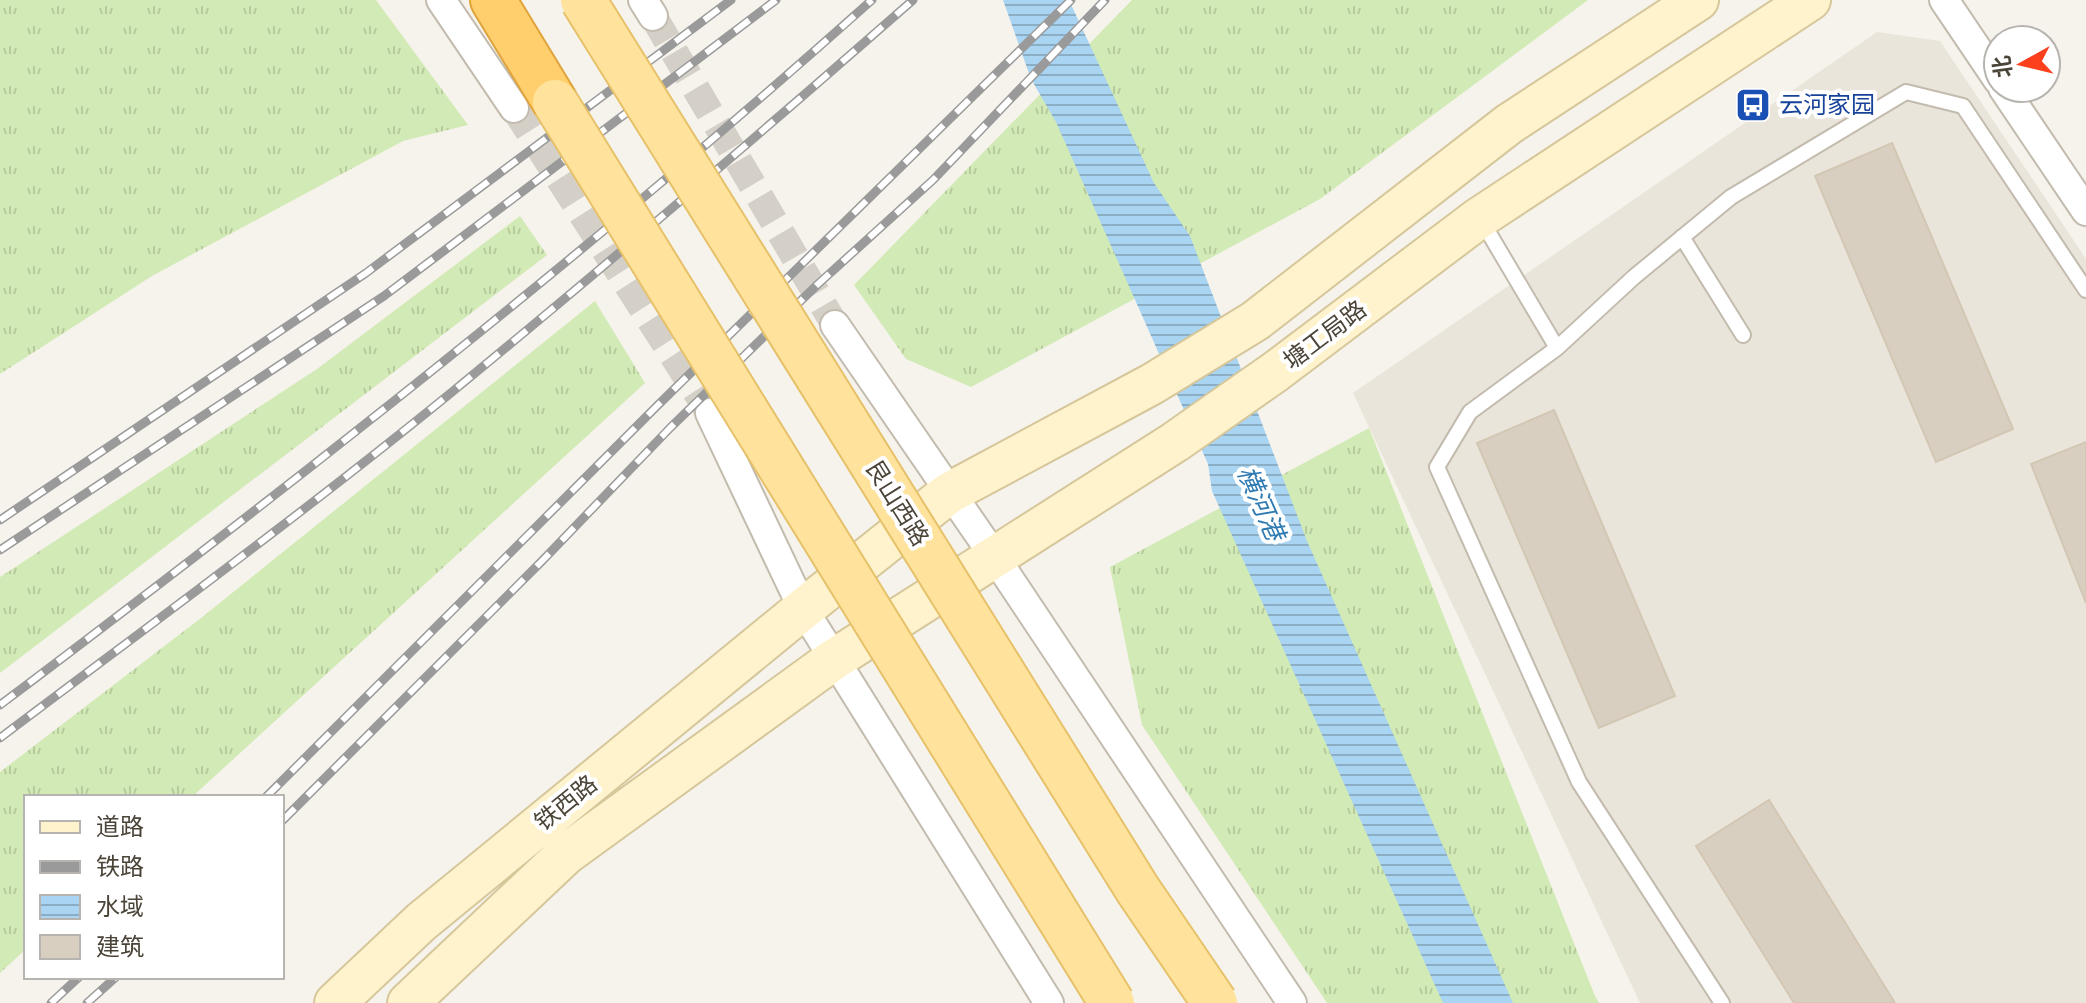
<svg xmlns="http://www.w3.org/2000/svg" width="2086" height="1003" viewBox="0 0 2086 1003" font-family="'Fira Sans','Noto Sans SC',sans-serif">
	<style>
		.residential { fill: #eae5da }
		.grass { fill: url(#grass-tufts) }
		.water { fill: url(#water-rules) }
		.building { fill: #d8cfc1; stroke: #d3c7b4; stroke-width: 2 }
		.lines { fill: none; stroke-linecap: round; stroke-linejoin: round }
		.street-tunnel { stroke: #d4d0c8; stroke-width: 28; stroke-dasharray: 28 14; stroke-linecap: butt }
		.lane-casing { stroke: #c2bbae; stroke-width: 18 }
		.street-casing { stroke: #c2bbae; stroke-width: 32 }
		.secondary-casing { stroke: #d6c79b; stroke-width: 44 }
		.highway-casing { stroke: #e0a43c; stroke-width: 48 }
		.lane { stroke: #fff; stroke-width: 14 }
		.street { stroke: #fff; stroke-width: 28 }
		.secondary { stroke: #fff3cd; stroke-width: 40 }
		.highway { stroke: #ffcf6e; stroke-width: 44 }
		.rail-casing { stroke: #9a9a9a; stroke-width: 9 }
		.rail { stroke: #fff; stroke-width: 6; stroke-dasharray: 18; stroke-linecap: butt }
		.primary-bridge-casing { stroke: #e6c16a; stroke-width: 48; stroke-linecap: butt }
		.primary-bridge { stroke: #ffe39c; stroke-width: 44 }
		.labels { text-anchor: middle; stroke-width: 8; stroke-linejoin: round; paint-order: stroke }
		.transit-label { font-size: 24px; fill: #164399; stroke: #fff; text-anchor: start }
		.street-label { font-size: 24px; fill: #4b4439; stroke: #fff }
		.water-label { font-size: 26px; font-style: italic; fill: #2e7ab2; stroke: #fff }
	</style>
	<defs>
		<pattern id="grass-tufts" width="24" height="20" patternUnits="userSpaceOnUse" patternTransform="scale(2)"><rect width="24" height="20" fill="#d2eab5"/><path d="M3 7l-1-3M5 7V3M7 7l1-3M15 17l-1-3M17 17v-4M19 17l1-3" fill="none" stroke="#b6ca9c"/></pattern>
		<pattern id="water-rules" width="6" height="5" patternUnits="userSpaceOnUse" patternTransform="scale(2)"><rect width="6" height="5" fill="#a9d4f2"/><path d="M0 2.5h6" fill="none" stroke="#8caec5"/></pattern>
	</defs>
	<rect width="100%" height="100%" fill="#f6f3ec"/>
	<path class="residential" d="M1877 32 1940 41 2086 259V1003H1640L1353 393Z"/>
	<path class="grass" d="M0 0H376L468 125 403 141 152 276 0 374Z
		M1132 0H1588L1320 199 971 387 906 359 854 285Z
		M520 216 547 255 0 673V577L317 369Z
		M595 301 645 383 192 797H26V949L0 973V772L201 618Z
		M1369 428 1595 996 1599 1003H1327L1142 725 1110 567Z"/>
	<path class="water" d="M1003 0H1069L1154 183 1190 236 1307 541 1513 1003H1443L1212 491 1208 464 1056 122 1031 79Z"/>
	<path class="building" d="M1892 143 2013 429 1936 462 1815 176Z
		M1554 410 1675 696 1599 728 1477 443Z
		M2086 442V603L2031 464Z
		M1769 800 1895 1003H1794L1696 846Z"/>
	<g class="lines">
		<path class="street-tunnel" d="M653 16 835 325
			M514 108 710 413"/>
		<g class="lane-casing">
			<path id="lane" d="M1480 218 1557 348 1634 277 1731 197 1906 92 1963 106 2086 290
				M1682 237 1743 335
				M1557 348 1470 412 1437 467 1579 782 1722 1003"/>
		</g>
		<g class="street-casing">
			<path id="street" d="M441 0 514 108
				M643 0 653 16
				M1944 0 1998 80
				M2003 88 2086 211
				M835 325 994 556 1292 1003
				M710 413 803 609 1049 1003"/>
		</g>
		<g class="secondary-casing">
			<path id="secondary" d="M335 1003 421 922 803 609 949 493 1152 384 1255 321 1509 124 1698 0
				M408 1003 566 854 833 660 1175 442 1275 372 1479 218 1810 0"/>
		</g>
		<g class="highway-casing">
			<path id="highway" d="M493 0 555 102"/>
		</g>
		<use href="#lane" class="lane"/>
		<use href="#street" class="street"/>
		<use href="#secondary" class="secondary"/>
		<use href="#highway" class="highway"/>
		<g class="rail-casing">
			<path id="rail" d="M0 520 366 273 731 0
				M0 550 384 296 776 0
				M0 705C299 480 593 249 872 0
				M0 738C151 624 305 512 452 392 608 264 761 133 913 0
				M266 797 658 405 1071 0
				M282 821 541 562 670 428 817 285 933 180 1105 0
				M51 1003 79 977
				M87 1003 116 977"/>
		</g>
		<use href="#rail" class="rail"/>
		<g class="primary-bridge-casing">
			<path id="primary-bridge" d="M583 0 1138 890 1215 1003
				M555 102 1112 1003"/>
		</g>
		<use href="#primary-bridge" class="primary-bridge"/>
	</g>
	<defs>
		<g id="bus-square" transform="scale(1.8)"><rect x="-9" y="-9" width="18" height="18" rx="4" fill="#1a4fb4" stroke="#fff"/><path d="M-5-6H5V4H4V6H2V4H-2V6H-4V4H-5ZM-3.5-4V0h7V-4ZM-3.5 1.2v1.5H-2V1.2ZM2 1.2v1.5H3.5V1.2Z" fill="#fff"/></g>
	</defs>
	<g fill-rule="evenodd">
		<use href="#bus-square" x="1753" y="105"/>
	</g>
	<g class="labels">
		<g class="transit-label">
			<text x="1779" y="113">云河家园</text>
		</g>
		<g class="street-label">
			<text transform="translate(1325 335) rotate(-37)" y="8">塘工局路</text>
			<text transform="translate(897 503) rotate(58)" y="8">艮山西路</text>
			<text transform="translate(566 803) rotate(-39)" y="8">铁西路</text>
		</g>
		<g class="water-label">
			<text transform="translate(1261 503) rotate(66)" y="9">横河港</text>
		</g>
	</g>
	<rect x="24" y="795" width="260" height="184" fill="#ffffff" stroke="#b7b4b0" stroke-width="2"/>
	<rect x="40" y="821" width="40" height="12" fill="#fff3cd" stroke="#b7b4b0" stroke-width="2"/>
	<text x="96" y="835" font-size="24" fill="#4b4439">道路</text>
	<rect x="40" y="861" width="40" height="12" fill="#9a9a9a" stroke="#b7b4b0" stroke-width="2"/>
	<text x="96" y="875" font-size="24" fill="#4b4439">铁路</text>
	<rect x="40" y="895" width="40" height="24" fill="url(#water-rules)" stroke="#b7b4b0" stroke-width="2"/>
	<text x="96" y="915" font-size="24" fill="#4b4439">水域</text>
	<rect x="40" y="935" width="40" height="24" fill="#d8cfc1" stroke="#b7b4b0" stroke-width="2"/>
	<text x="96" y="955" font-size="24" fill="#4b4439">建筑</text>
	<g transform="translate(2022 64) rotate(262)"><circle r="38" fill="#ffffff" stroke="#b7b4b0" stroke-width="2"/>
	<path d="M0-6L14 30L0 20L-14 30Z" fill="#fc3f1d"/>
	<text y="-12" font-size="22" font-weight="bold" text-anchor="middle" fill="#4b4439">北</text>
	</g>
</svg>
